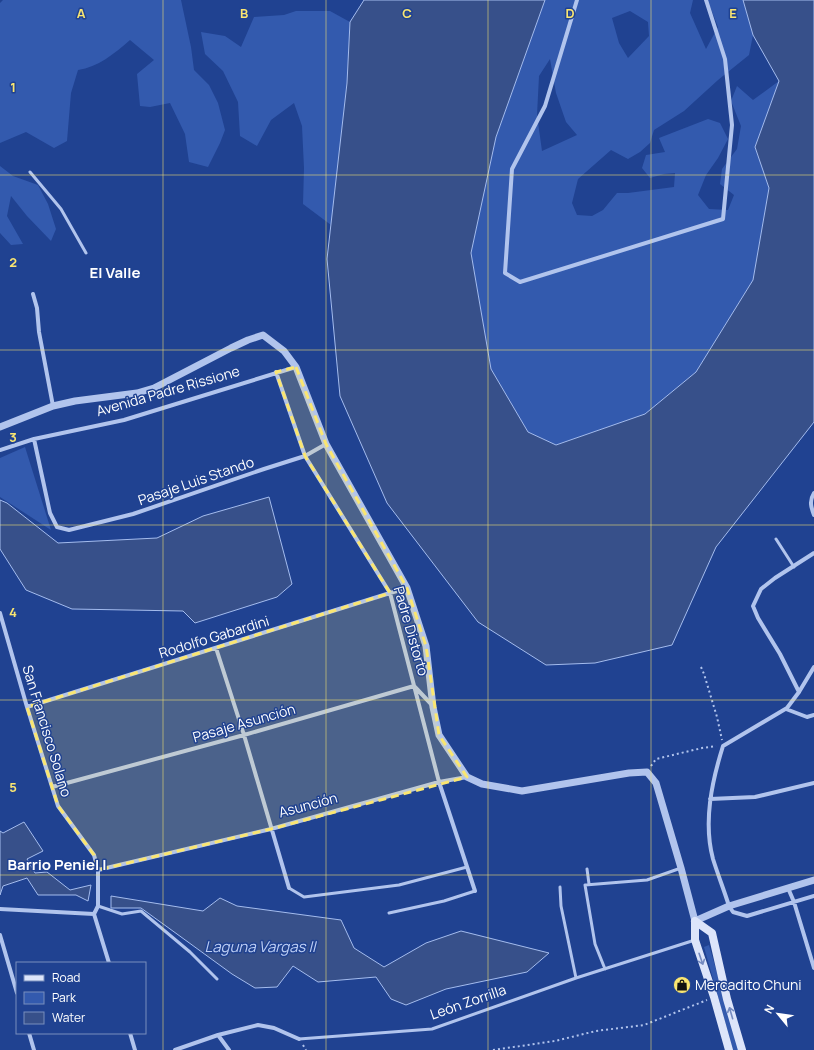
<svg xmlns="http://www.w3.org/2000/svg" width="814" height="1050" viewBox="0 0 814 1050" font-family="Manrope,sans-serif">
	<style>
		.green { fill: #335aae; fill-rule: evenodd }
		.water { fill: #37508a; stroke: #a4bcee }
		.lines { fill: none; stroke-linecap: round; stroke-linejoin: round }
		.path { stroke: #b1c4ed; stroke-width: 2; stroke-dasharray: 2 3; stroke-linecap: butt }
		.service { stroke: #b1c4ed; stroke-width: 3 }
		.minor { stroke: #b1c4ed; stroke-width: 4 }
		.tertiary { stroke: #b1c4ed; stroke-width: 7 }
		.secondary { stroke: #dde5fa; stroke-width: 8 }
		.oneway { stroke: #758bc0 }
		.marked { fill: #fae671; fill-opacity: 0.2; stroke: #fae671; stroke-width: 3; stroke-dasharray: 8 5; stroke-linejoin: round }
		.grid { fill: none; stroke: #fae671; stroke-width: 1; stroke-opacity: 0.55 }
		.labels { text-anchor: middle; stroke-width: 3; stroke-linejoin: round; paint-order: stroke }
		.street-label { font-size: 14px; fill: #fff; stroke: #204291 }
		.poi-label { font-size: 14px; fill: #fff; stroke: #204291; text-anchor: start }
		.neighbourhood-label { font-size: 15px; font-weight: bold; fill: #fff; stroke: #204291 }
		.water-label { font-size: 15px; font-style: italic; fill: #bdcef4; stroke: #204291 }
		.grid-label { font-size: 13px; text-anchor: middle; font-weight: bold; fill: #fae671; stroke: #204291; stroke-width: 3; stroke-linejoin: round; paint-order: stroke }
	</style>
	<rect width="100%" height="100%" fill="#204291"/>
	<path class="green" d="M3 0H181L191 47 194 70 209 85 218 103 225 130 220 143 208 167 189 162 185 134 170 103 150 107 140 106 137 74 154 60 130 40C114 54 98 67 78 70L71 93 67 141 54 148 26 132 0 143V3Z
		M545 0H693L690 13 706 49 718 27 709 4 704 0H743L753 35 749 55 718 80 684 111 654 130 650 143 640 152 628 159 611 150 578 179 572 203 577 215 592 216 603 210 617 193H628L674 187 675 173 664 174 650 178 642 168 646 155 665 152 659 138 708 119 720 123 728 139 718 158 706 175 698 195 709 209 728 210 734 195 720 184 722 169 737 149 741 126 731 101 737 86 753 100 779 81 755 147 769 188 753 280 696 372 645 414 556 445 528 432 491 369 471 253 496 137ZM630 11 648 22 649 36 628 58 619 43 612 18ZM550 59 556 93 566 122 577 135 542 151 537 115 539 76Z
		M296 11H330L350 22 347 83 331 225 303 204 304 168 302 126 294 103 271 120 257 146 240 136 238 102 223 71 205 54 201 32 225 36 241 47 254 17 284 15Z
		M0 166 13 176 38 185 48 204 56 229 51 241 27 216 11 196 7 216 23 244 11 245 0 233Z
		M25 447 51 530 0 497V458Z
		M709 945 739 1050H733L704 947Z"/>
	<path class="water" d="M364 0H545L496 137 471 253 491 369 528 432 556 445 645 414 696 372 753 280 769 188 755 147 779 81 753 35 743 0H814V422L716 547 672 645 595 663 546 665 478 622 387 503 340 396 327 259 347 83 350 22Z
		M269 497 292 584 277 597 195 623 183 611 72 609 26 590 0 549V500L7 503 58 543 157 538 203 516Z
		M24 822 43 851 27 859 35 873 47 872 70 890 91 885 88 901 76 895H38L27 878 3 886 0 895V831L3 833Z
		M111 896 203 911 220 898 237 906 341 920 354 948 384 967 426 943 461 931 549 953 527 972 446 989 406 1005 391 999 376 977 318 982 293 966 277 987 255 988 232 974 177 934 141 908H111Z"/>
	<g class="lines">
		<path class="path" d="M701 667 704 674 717 717 722 740
			M651 766 656 759 702 748 716 746
			M303 1045 306 1050
			M493 1050 555 1041 596 1031 644 1025 707 1000"/>
		<path class="service" d="M30 172 61 209 86 253
			M776 539 794 567
			M587 869 589 884
			M560 887 561 906 576 978
			M289 888 304 897 399 885 467 867
			M98 906 122 914 141 911 190 952 217 979
			M389 913 444 901 475 891
			M605 969 595 944 585 885 647 880 681 868
			M299 1039 432 1029 576 978 695 940"/>
		<path class="minor" d="M577 0 545 106 512 169 505 273 520 282 723 219 732 125 725 59 706 0
			M33 294 37 308 39 332 53 406
			M276 372 305 456 390 593 439 782 475 891
			M34 439 50 513 57 527 69 530 133 514 264 469 305 456 326 444
			M0 450 34 439 124 420 296 367
			M814 493C809 501 811 507 814 515
			M0 613 27 707 58 806 94 855 98 870V906L94 914
			M216 648 244 735 289 888
			M814 667 799 692 787 708 723 746C712 781 703 822 713 859 718 875 724 890 729 906L733 912 747 916 814 896
			M799 692 780 654 758 618 753 606 761 589 775 578 814 553
			M27 707 390 593 407 588
			M786 709 807 717 814 715
			M52 787 244 735 414 686 432 705
			M710 799 755 797 814 783
			M98 870 271 829 439 782 467 777
			M788 888 794 902 814 968
			M0 909 94 914
			M94 914 109 963
			M0 935 17 993
			M29 1033 34 1050
			M130 1033 135 1050
			M218 1035 229 1050
			M175 1050 218 1035 258 1025 274 1028 299 1039"/>
		<path class="tertiary" d="M0 427 53 406 75 401 137 393 154 388 231 348 248 340 263 335 284 351 296 367 326 444 407 588 426 646 433 707 439 735 467 777 482 784 522 791 629 773 647 772 656 783 681 868 695 921 729 906 814 880"/>
		<path class="secondary" d="M695 921 712 933 727 999 742 1050
			M695 921V940L714 997 729 1050"/>
	</g>
	<defs><path id="oneway-shaft" d="M-6 0H5M1.5-3L5.5 0L1.5 3" fill="none" stroke-width="1.6" stroke-linecap="round" stroke-linejoin="round"/></defs>
	<g class="oneway">
		<use href="#oneway-shaft" transform="translate(701 959) rotate(71)"/>
		<use href="#oneway-shaft" transform="translate(731 1013) rotate(-106)"/>
	</g>
	<path class="marked" d="M296 367 326 444 407 588 426 646 439 735 467 777 271 829 98 870 94 855 58 806 27 707 390 593 305 456 276 372Z"/>
	<path class="grid" d="M163 0V1050M326 0V1050M488 0V1050M651 0V1050M0 175H814M0 350H814M0 525H814M0 700H814M0 875H814"/>
	<defs>
		<g id="shop-disc" transform="scale(0.9)"><circle r="9.5" fill="#fae671" stroke="#204291"/><path d="M-5-2.5h2.3a2.7 3.5 0 0 1 5.4 0H5L5.5 6h-11ZM-1.5-2.5h3a1.5 2.3 0 0 0-3 0Z" fill="#111"/></g>
	</defs>
	<g fill-rule="evenodd">
		<use href="#shop-disc" x="682" y="985"/>
	</g>
	<g class="labels">
		<g class="street-label">
			<text transform="translate(168 391) rotate(-16)" y="5">Avenida Padre Rissione</text>
			<text transform="translate(196 481) rotate(-19)" y="5">Pasaje Luis Stando</text>
			<text transform="translate(411 631) rotate(74)" y="5">Padre Distorto</text>
			<text transform="translate(214 637) rotate(-17)" y="5">Rodolfo Gabardini</text>
			<text transform="translate(244 723) rotate(-16)" y="5">Pasaje Asunción</text>
			<text transform="translate(47 731) rotate(73)" y="5">San Francisco Solano</text>
			<text transform="translate(308 805) rotate(-15)" y="5">Asunción</text>
			<text transform="translate(468 1002) rotate(-19)" y="5">León Zorrilla</text>
		</g>
		<g class="poi-label">
			<text x="695" y="990">Mercadito Chuni</text>
		</g>
		<g class="neighbourhood-label">
			<text x="115" y="278">El Valle</text>
			<text x="57" y="870">Barrio Peniel I</text>
		</g>
		<g class="water-label">
			<text x="260" y="952">Laguna Vargas II</text>
		</g>
	</g>
	<g class="grid-label">
		<text x="81" y="18">A</text>
		<text x="244" y="18">B</text>
		<text x="407" y="18">C</text>
		<text x="570" y="18">D</text>
		<text x="733" y="18">E</text>
		<text x="13" y="92">1</text>
		<text x="13" y="267">2</text>
		<text x="13" y="442">3</text>
		<text x="13" y="617">4</text>
		<text x="13" y="792">5</text>
	</g>
	<rect x="16" y="962" width="130" height="72" fill="#204291" stroke="#798ebd"/>
	<rect x="24" y="975" width="20" height="6" fill="#dde5fa" stroke="#798ebd"/>
	<text x="52" y="982" font-size="12" fill="#ffffff">Road</text>
	<rect x="24" y="992" width="20" height="12" fill="#335aae" stroke="#798ebd"/>
	<text x="52" y="1002" font-size="12" fill="#ffffff">Park</text>
	<rect x="24" y="1012" width="20" height="12" fill="#37508a" stroke="#798ebd"/>
	<text x="52" y="1022" font-size="12" fill="#ffffff">Water</text>
	<g transform="translate(778 1014) rotate(299)" stroke="#204291" stroke-width="3" paint-order="stroke">
	<path d="M0-3L7 15L0 10L-7 15Z" fill="#ffffff"/>
	<text y="-6" font-size="11" font-weight="bold" text-anchor="middle" fill="#ffffff">N</text>
	</g>
</svg>
